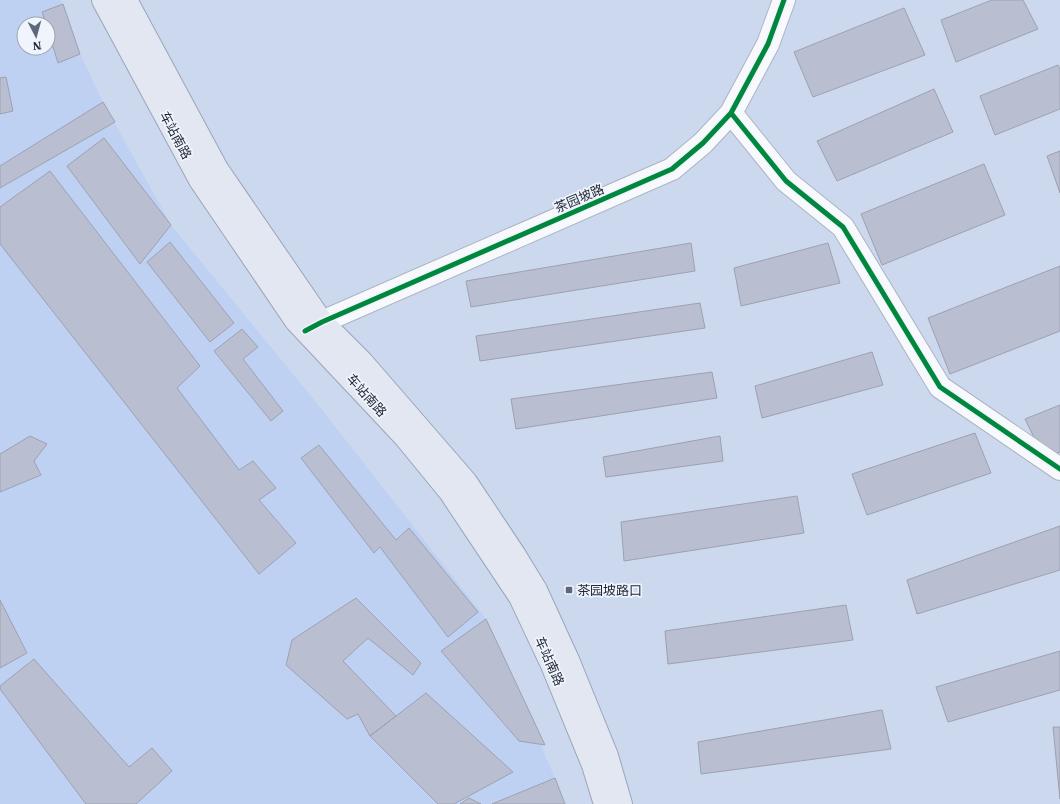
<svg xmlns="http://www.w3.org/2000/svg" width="1060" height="804" viewBox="0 0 1060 804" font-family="'IBM Plex Serif','Noto Sans SC',serif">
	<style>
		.built { fill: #bed1f3; fill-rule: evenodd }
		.building { fill: #b9bfd0; stroke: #9ca1b2 }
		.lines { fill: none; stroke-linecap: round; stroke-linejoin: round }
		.minor-casing { stroke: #abb4c5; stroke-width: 24 }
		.major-casing { stroke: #9aa5ba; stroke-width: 24 }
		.minor { stroke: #f7f9fc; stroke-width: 22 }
		.major { stroke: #e2e7f1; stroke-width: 22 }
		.cycleway-casing { stroke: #f0f4fc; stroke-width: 8 }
		.cycleway { stroke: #00873e; stroke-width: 5 }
		.poi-dot { fill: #5e6777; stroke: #f0f4fc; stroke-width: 1.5 }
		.labels { text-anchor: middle; stroke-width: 3.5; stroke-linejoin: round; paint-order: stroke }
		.street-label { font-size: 13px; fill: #222a38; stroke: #f0f4fc }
		.poi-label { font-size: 13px; fill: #222a38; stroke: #f0f4fc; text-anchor: start }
	</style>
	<rect width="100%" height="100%" fill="#ccd8ed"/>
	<path class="built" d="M0 0H61L80 54 103 102 171 225 319 406 486 619 555 778 563 804H0ZM24 24H48V48H24Z"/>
	<path class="building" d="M992 0H1023L1038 29 956 62 941 20Z
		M63 4 80 54 58 63 48 30V24H46L42 12Z
		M904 8 925 55 813 97 794 52Z
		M1058 65 1060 69V109L995 135 980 96Z
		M6 77 13 111 0 114V78Z
		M934 89 953 132 837 181 817 141Z
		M103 102 115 122 0 188V166Z
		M104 138 171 225 140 264 67 166Z
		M1060 151V193L1047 156Z
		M984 164 1005 215 882 265 861 214Z
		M50 171 200 366 177 388 239 470 253 461 276 488 259 500 296 543 259 574 0 244V207Z
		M170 242 234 323 210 342 147 262Z
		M691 243 695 271 471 307 466 281Z
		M828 243 840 283 741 306 734 268Z
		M1060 266V331L950 374 928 318Z
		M700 303 705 328 480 361 476 336Z
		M242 329 258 347 243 359 283 411 271 421 214 351Z
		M872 352 883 385 762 418 755 386Z
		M712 372 717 398 516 429 511 399Z
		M1060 405V452L1044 458 1025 419Z
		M975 433 991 473 867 515 852 474Z
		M30 436 47 444 34 461 41 475 0 492V454Z
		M720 436 723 461 606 477 603 457Z
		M319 445 396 540 409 528 478 612 448 637 380 547 374 553 301 458Z
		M797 496 804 533 624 561 621 522Z
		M1060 526V570L917 614 907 580Z
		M356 598 421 663 413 675 368 638 343 661 396 716 370 736 358 714 347 719 286 665 292 640Z
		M0 600 27 653 0 668Z
		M846 605 853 640 668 664 665 631Z
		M486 619 545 745 519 741 441 651Z
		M1060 651V690L948 722 936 687Z
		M34 659 129 767 152 748 172 771 136 804H86L0 689V686Z
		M426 693 513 772 454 804H438L370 736Z
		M882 710 891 749 701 774 698 742Z
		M1053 727H1060V799Z
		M555 778 565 804H492Z
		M469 798 481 804H460Z"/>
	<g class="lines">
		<g class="minor-casing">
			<path id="minor" d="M731 113 786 181 843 227 940 387 1060 469
				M306 331 322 322 672 169 703 143 731 113 768 44 784 0"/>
		</g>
		<g class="major-casing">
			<path id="major" d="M103 0 200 180 296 321 405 437 450 492 520 597 552 665 593 765 605 804
				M126 0 217 169 322 322 362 362 466 482 514 554 536 590 568 660 607 756 621 804"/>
		</g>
		<use href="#minor" class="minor"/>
		<use href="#major" class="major"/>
		<g class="cycleway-casing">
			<path id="cycleway" d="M731 113 786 181 843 227 940 387 1060 469
				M305 331 322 322 672 169 703 143 731 113 768 44 784 0"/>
		</g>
		<use href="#cycleway" class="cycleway"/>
	</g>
	<rect class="poi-dot" x="565" y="586" width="8" height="8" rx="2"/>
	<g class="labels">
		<g class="street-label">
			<text transform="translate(176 135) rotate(62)" y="5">车站南路</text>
			<text transform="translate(579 198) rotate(-23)" y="5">茶园坡路</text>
			<text transform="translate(367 395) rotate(48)" y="5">车站南路</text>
			<text transform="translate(550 661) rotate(66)" y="5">车站南路</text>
		</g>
		<g class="poi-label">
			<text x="577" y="595">茶园坡路口</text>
		</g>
	</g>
	<g transform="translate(36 36) rotate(174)"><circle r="19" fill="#f0f4fc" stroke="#9ea3ae"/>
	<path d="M0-3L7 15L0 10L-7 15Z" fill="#5e6777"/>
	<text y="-6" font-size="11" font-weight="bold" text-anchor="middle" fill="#222a38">N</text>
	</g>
</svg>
